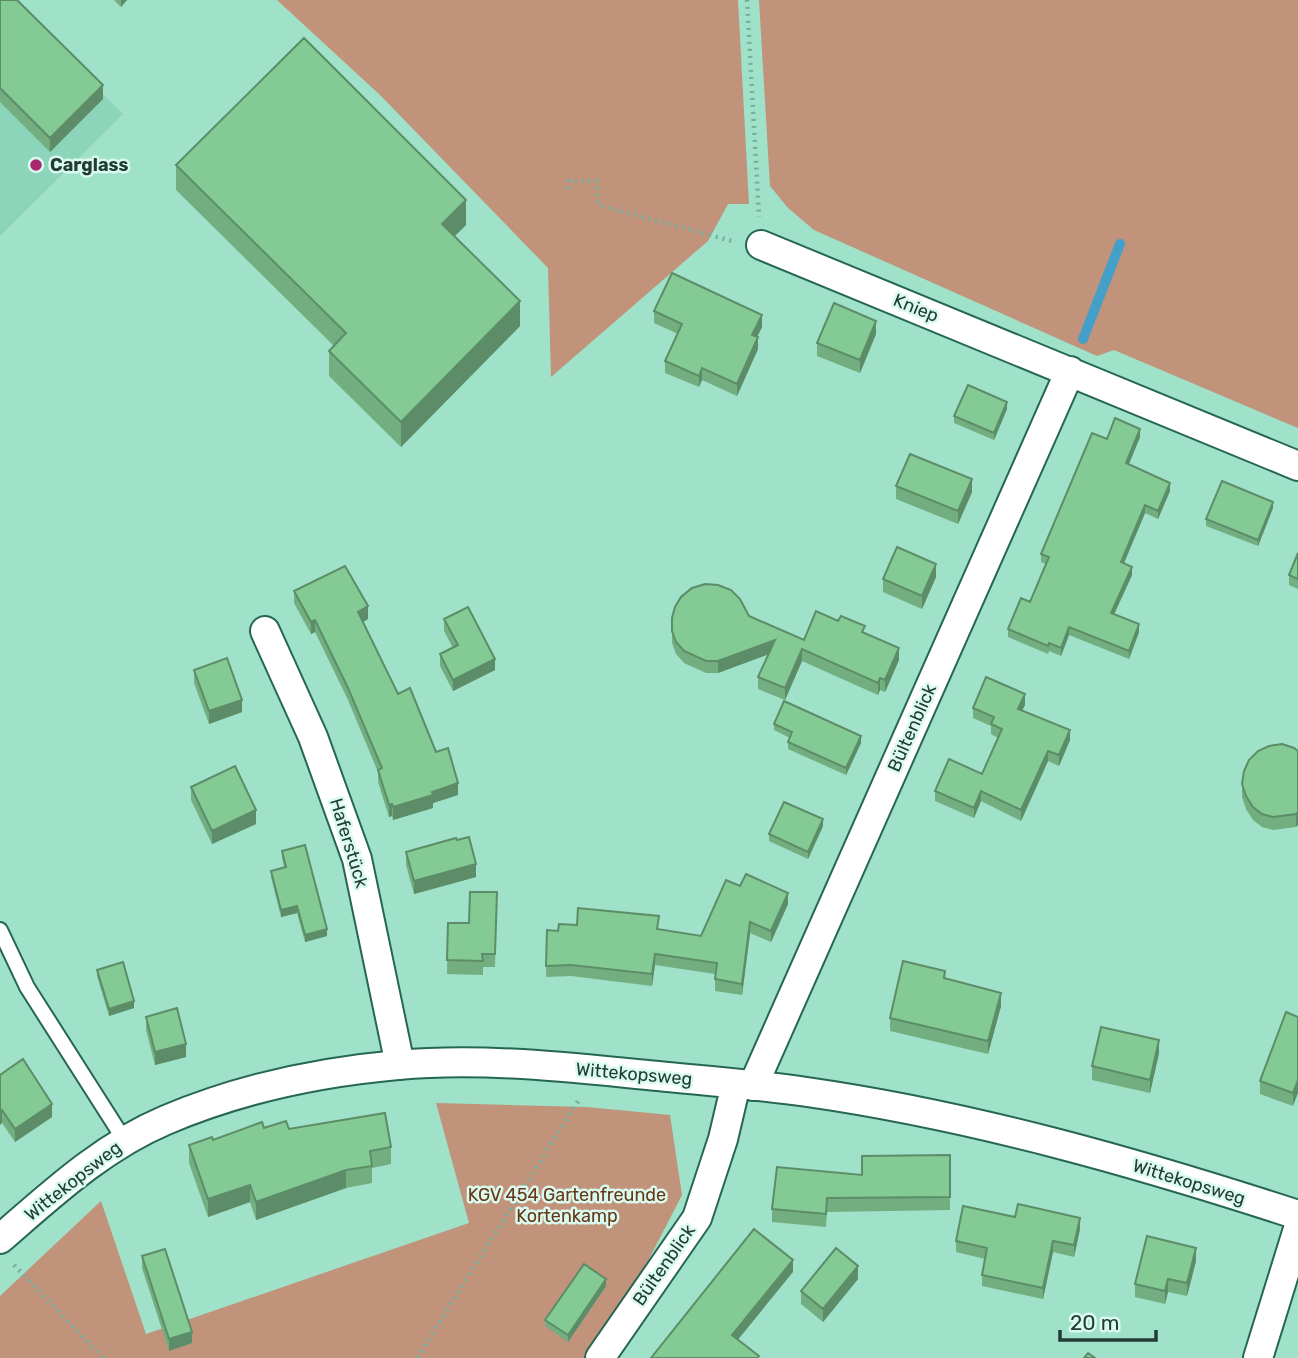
<svg xmlns="http://www.w3.org/2000/svg" width="1298" height="1358" viewBox="0 0 1298 1358" font-family="Rubik,sans-serif">
	<style>
		.built { fill: #8cd5bb }
		.green { fill: #c0937a }
		.lines { fill: none; stroke-linecap: round; stroke-linejoin: round }
		.stream { stroke: #45a0c9; stroke-width: 10 }
		.service-casing { stroke: #266754; stroke-width: 18 }
		.minor-casing { stroke: #266754; stroke-width: 32 }
		.path { stroke: #77ad9a; stroke-width: 4.5; stroke-dasharray: 2 5; stroke-linecap: butt }
		.service { stroke: #fff; stroke-width: 14 }
		.minor { stroke: #fff; stroke-width: 28 }
		.wall { fill: #72ae7f }
		.shaded-wall { fill: #5c8d68 }
		.building { fill: #84ca94; stroke: #5c8d68; stroke-width: 2 }
		.poi-dot { fill: #a92671; stroke: #dafaee; stroke-width: 2.5 }
		.labels { text-anchor: middle; stroke-width: 5; stroke-linejoin: round; paint-order: stroke }
		.poi-label { font-size: 18px; font-weight: bold; fill: #223d34; stroke: #dafaee; text-anchor: start }
		.street-label { font-size: 18px; fill: #223d34; stroke: #dafaee }
		.park-label { font-size: 18px; fill: #663617; stroke: #dafaee }
	</style>
	<rect width="100%" height="100%" fill="#9fe1c9"/>
	<path class="built" d="M16 8 123 114 0 236V15Z"/>
	<path class="green" d="M277 0H738L749 204H728L708 241 551 377 548 268 380 95Z
		M759 0H1298V428L1114 350 1097 356 814 230 788 208 770 186Z
		M436 1103 587 1107 670 1115 682 1195 635 1286 585 1358H0V1296L101 1201 146 1334 469 1223Z"/>
	<g class="lines">
		<path class="stream" d="M1083 339 1120 244"/>
		<g class="service-casing">
			<path id="service" d="M0 930 27 987 125 1141"/>
		</g>
		<g class="minor-casing">
			<path id="minor" d="M761 245 1298 466
				M265 631 313 737 357 859 400 1065
				M753 1086 1070 371
				M0 1239C52 1194 102 1147 166 1120 239 1089 319 1072 398 1065 484 1057 573 1068 658 1076 708 1081 758 1085 807 1092 974 1116 1138 1163 1298 1215
				M600 1358 697 1218 723 1139 736 1084
				M1258 1358 1298 1229"/>
		</g>
		<path class="path" d="M747 0 759 217
			M569 189V181H597L598 205 732 241
			M14 1265 103 1358
			M417 1358 580 1098"/>
		<use href="#service" class="service"/>
		<use href="#minor" class="minor"/>
	</g>
	<path class="wall" d="M0 0 103 99 50 152 0 102Z
		M114 0H127L121 7Z
		M176 165 466 225 454 236 520 326 401 447 329 376V351L334 346 176 190Z
		M654 311 762 327 757 337 758 349 737 396 702 380 699 387 665 373V361L678 334 654 323Z
		M876 334 860 373 817 356V343Z
		M1007 409 994 440 954 423V416Z
		M1140 437 1129 464 1170 491 1158 519 1145 513 1124 563 1132 575 1114 614 1139 632 1129 659 1069 635 1061 656 1049 651 1048 654 1008 637V629L1030 602 1046 564 1041 562V554L1107 439Z
		M896 486 972 492 958 524 896 499Z
		M1273 508 1258 546 1206 526V519Z
		M1298 553V589L1289 585V575Z
		M936 577 922 609 883 592V579Z
		M294 591 368 619 363 622 398 694 436 752 458 795 433 803V808L393 820 392 816 389 817 378 782V772L348 700 315 632 311 634 294 603Z
		M749 616 804 640 865 633 899 660 885 692 880 690 878 695 802 661 785 700 758 689V677L768 654 718 673H706L684 663 676 654 672 643V618Z
		M444 619 495 670 453 691 440 666V654L453 648 444 631Z
		M194 670 242 712 209 724 194 683Z
		M1025 705 1022 710 1070 740 1059 766 1048 761 1021 821 981 801 974 818 935 801V791L982 774 998 738 991 734V726L973 718V708Z
		M774 724 861 743 846 775 788 749V742L790 738 774 730Z
		M1298 751 1296 827 1273 830 1262 827 1253 820 1246 809 1242 797V784Z
		M191 787 256 824 212 844 191 800Z
		M823 826 808 859 769 841V834Z
		M282 851 327 936 305 942 297 913 281 917 271 877V871L284 867 282 858Z
		M406 852 476 877 414 894 406 865Z
		M740 886 788 904 771 942 750 933 742 995 715 991V974L655 965 652 986 571 976 546 977 547 930 658 929 701 936Z
		M497 892 495 967H483V975L447 974 448 923H469Z
		M97 970 134 1008 109 1016 97 976Z
		M945 978 1001 1006 988 1054 890 1031V1018Z
		M146 1017 186 1057 155 1065 146 1030Z
		M1298 1017 1293 1106 1260 1094V1081Z
		M1159 1053 1150 1093 1092 1080V1066Z
		M0 1075 52 1117 15 1142 2 1123Z
		M264 1128 289 1129 391 1147V1164L372 1168V1183L346 1188 256 1220 250 1202 208 1217 189 1163V1145Z
		M950 1155V1210L827 1212 826 1227 772 1222V1209L862 1175Z
		M1015 1217 1080 1229 1074 1257 1053 1252 1043 1299 982 1286V1275L985 1259 956 1252V1241Z
		M142 1256 192 1343 169 1351 142 1268Z
		M1196 1261 1187 1296 1168 1292 1165 1304 1135 1297V1284Z
		M858 1279 823 1322 801 1304V1291Z
		M606 1286 568 1342 545 1326V1320Z"/>
	<path class="shaded-wall" d="M121 0H127L121 7Z
		M103 85V99L50 152V138Z
		M466 200V225L442 249V224Z
		M520 301V326L401 447V422Z
		M762 315V327L752 347V335Z
		M876 321V334L860 373V360Z
		M758 337V349L737 396V384Z
		M702 368V380L699 387V376Z
		M1007 402V409L994 440V433Z
		M1140 429V437L1126 471V463Z
		M972 479V492L958 524V511Z
		M1170 483V491L1158 519V511Z
		M1273 502V508L1258 546V540Z
		M1145 505V513L1121 570V562Z
		M936 564V577L922 609V596Z
		M1132 567V575L1111 621V613Z
		M368 606V619L358 625V612Z
		M315 620V632L311 634V622Z
		M1139 624V632L1129 659V651Z
		M1069 627V635L1061 656V648Z
		M775 640V652L718 673V661Z
		M899 648V660L885 692V680Z
		M802 649V661L785 700V688Z
		M495 659V670L453 691V680Z
		M880 678V690L878 695V683Z
		M1025 694V705L1018 719V709Z
		M242 700V712L209 724V711Z
		M1070 730V740L1059 766V755Z
		M861 736V743L846 775V768Z
		M1048 751V761L1021 821V810Z
		M458 783V795L433 803V808L393 820V807L432 792Z
		M981 791V801L974 818V808Z
		M392 804V816L389 817V805Z
		M256 810V824L212 844V831Z
		M1298 812V825L1296 827V814Z
		M823 819V826L808 859V852Z
		M476 864V877L414 894V881Z
		M788 893V904L771 942V931Z
		M297 906V913L281 917V910Z
		M750 922V933L742 995V984Z
		M327 929V936L305 942V935Z
		M655 954V965L652 986V974Z
		M1001 993V1006L988 1054V1041Z
		M134 1001V1008L109 1016V1009Z
		M1159 1040V1053L1150 1093V1080Z
		M186 1044V1057L155 1065V1052Z
		M1298 1080V1093L1293 1106V1093Z
		M52 1104V1117L15 1142V1129Z
		M2 1110V1123L0 1125V1112Z
		M346 1170V1188L256 1220V1202Z
		M250 1185V1202L208 1217V1199Z
		M1080 1218V1229L1074 1257V1245Z
		M1053 1241V1252L1043 1299V1288Z
		M1196 1248V1261L1187 1296V1283Z
		M793 1260V1272L732 1347V1335Z
		M858 1266V1279L823 1322V1309Z
		M606 1279V1286L568 1342V1335Z
		M1168 1279V1292L1165 1304V1291Z
		M192 1332V1343L169 1351V1339Z"/>
	<path class="building" d="M0 0H17L103 85 50 138 0 88Z
		M304 38 466 200 442 224 520 301 401 422 329 351 346 333 176 165Z
		M672 273 762 315 752 335 758 337 737 384 702 368 699 376 665 361 682 324 654 311Z
		M834 303 876 321 860 360 817 343Z
		M968 385 1007 402 994 433 954 416Z
		M1115 418 1140 429 1126 463 1170 483 1158 511 1145 505 1121 562 1132 567 1111 613 1139 624 1129 651 1069 627 1061 648 1049 643 1048 646 1008 629 1021 598 1030 602 1049 557 1041 554 1092 433 1107 439Z
		M910 454 972 479 958 511 896 486Z
		M1222 481 1273 502 1258 540 1206 519Z
		M897 547 936 564 922 596 883 579Z
		M1298 553V579L1289 575Z
		M345 566 368 606 358 612 398 694 410 688 436 752 448 748 458 783 432 792 433 795 393 807 392 804 389 805 378 770 382 768 348 688 315 620 311 622 294 591Z
		M705 584 718 585 731 590 740 599 749 616 804 640 816 611 838 621 841 616 865 626 862 632 899 648 885 680 880 678 878 683 802 649 785 688 758 677 775 640 718 661H706L684 651 676 642 672 631V618L675 607 681 597 692 588Z
		M468 607 495 659 453 680 440 654 458 645 444 619Z
		M227 658 242 700 209 711 194 670Z
		M986 677 1025 694 1018 709 1070 730 1059 755 1048 751 1021 810 981 791 974 808 935 791 949 759 982 774 1002 729 991 724 994 717 973 708Z
		M784 701 861 736 846 768 788 742 792 732 774 724Z
		M1282 744 1294 748 1298 751V812L1296 814 1273 817 1262 814 1253 807 1246 796 1242 784 1244 771 1249 760 1258 751 1269 746Z
		M235 766 256 810 212 831 191 787Z
		M784 802 823 819 808 852 769 834Z
		M469 837 476 864 414 881 406 852 456 838 457 840Z
		M305 845 327 929 305 935 297 906 281 910 271 871 286 867 282 851Z
		M746 874 788 893 771 931 750 922 742 984 715 979 717 963 655 954 652 974 571 965 546 966 547 930 558 931 559 924 577 925 578 908 659 916 657 929 701 936 726 880 740 886Z
		M470 892H497L495 954H482L483 961 447 960 448 923H469Z
		M903 961 945 971 944 978 1001 993 988 1041 890 1018Z
		M123 962 134 1001 109 1009 97 970Z
		M177 1008 186 1044 155 1052 146 1017Z
		M1286 1012 1298 1017V1080L1293 1093 1260 1081Z
		M1101 1027 1159 1040 1150 1080 1092 1066Z
		M23 1059 52 1104 15 1129 2 1110 0 1112V1075Z
		M385 1113 391 1147 370 1151 372 1166 346 1170 256 1202 250 1185 208 1199 189 1145 212 1137 213 1140 262 1122 264 1128 286 1121 289 1129Z
		M950 1155V1197L827 1198 826 1214 772 1209 777 1167 862 1175V1156Z
		M1018 1204 1080 1218 1074 1245 1053 1241 1043 1288 982 1275 987 1248 956 1241 963 1206 1015 1217Z
		M754 1229 793 1260 732 1335 759 1356 757 1358H651Z
		M1147 1236 1196 1248 1187 1283 1168 1279 1165 1291 1135 1284Z
		M836 1248 858 1266 823 1309 801 1291Z
		M165 1249 192 1332 169 1339 142 1256Z
		M584 1264 606 1279 568 1335 545 1320Z
		M1088 1353 1095 1358H1084Z"/>
	<circle class="poi-dot" cx="36" cy="165" r="7"/>
	<g class="labels">
		<g class="poi-label">
			<text x="50" y="171">Carglass</text>
		</g>
		<g class="street-label">
			<text transform="translate(916 308) rotate(22)" y="6">Kniep</text>
			<text transform="translate(912 728) rotate(-66)" y="6">Bültenblick</text>
			<text transform="translate(349 843) rotate(73)" y="6">Haferstück</text>
			<text transform="translate(634 1074) rotate(5)" y="6">Wittekopsweg</text>
			<text transform="translate(73 1181) rotate(-38)" y="6">Wittekopsweg</text>
			<text transform="translate(1189 1182) rotate(17)" y="6">Wittekopsweg</text>
			<text transform="translate(664 1265) rotate(-55)" y="6">Bültenblick</text>
		</g>
		<g class="park-label">
			<text x="567" y="1201">KGV 454 Gartenfreunde<tspan x="567" dy="21">Kortenkamp</tspan></text>
		</g>
	</g>
	<path d="M1060 1330v10h96v-10" fill="none" stroke="#223d34" stroke-width="3.5"/>
	<text x="1070" y="1330" font-size="21" fill="#223d34" stroke="#dafaee" stroke-width="5" paint-order="stroke">20 m</text>
</svg>
